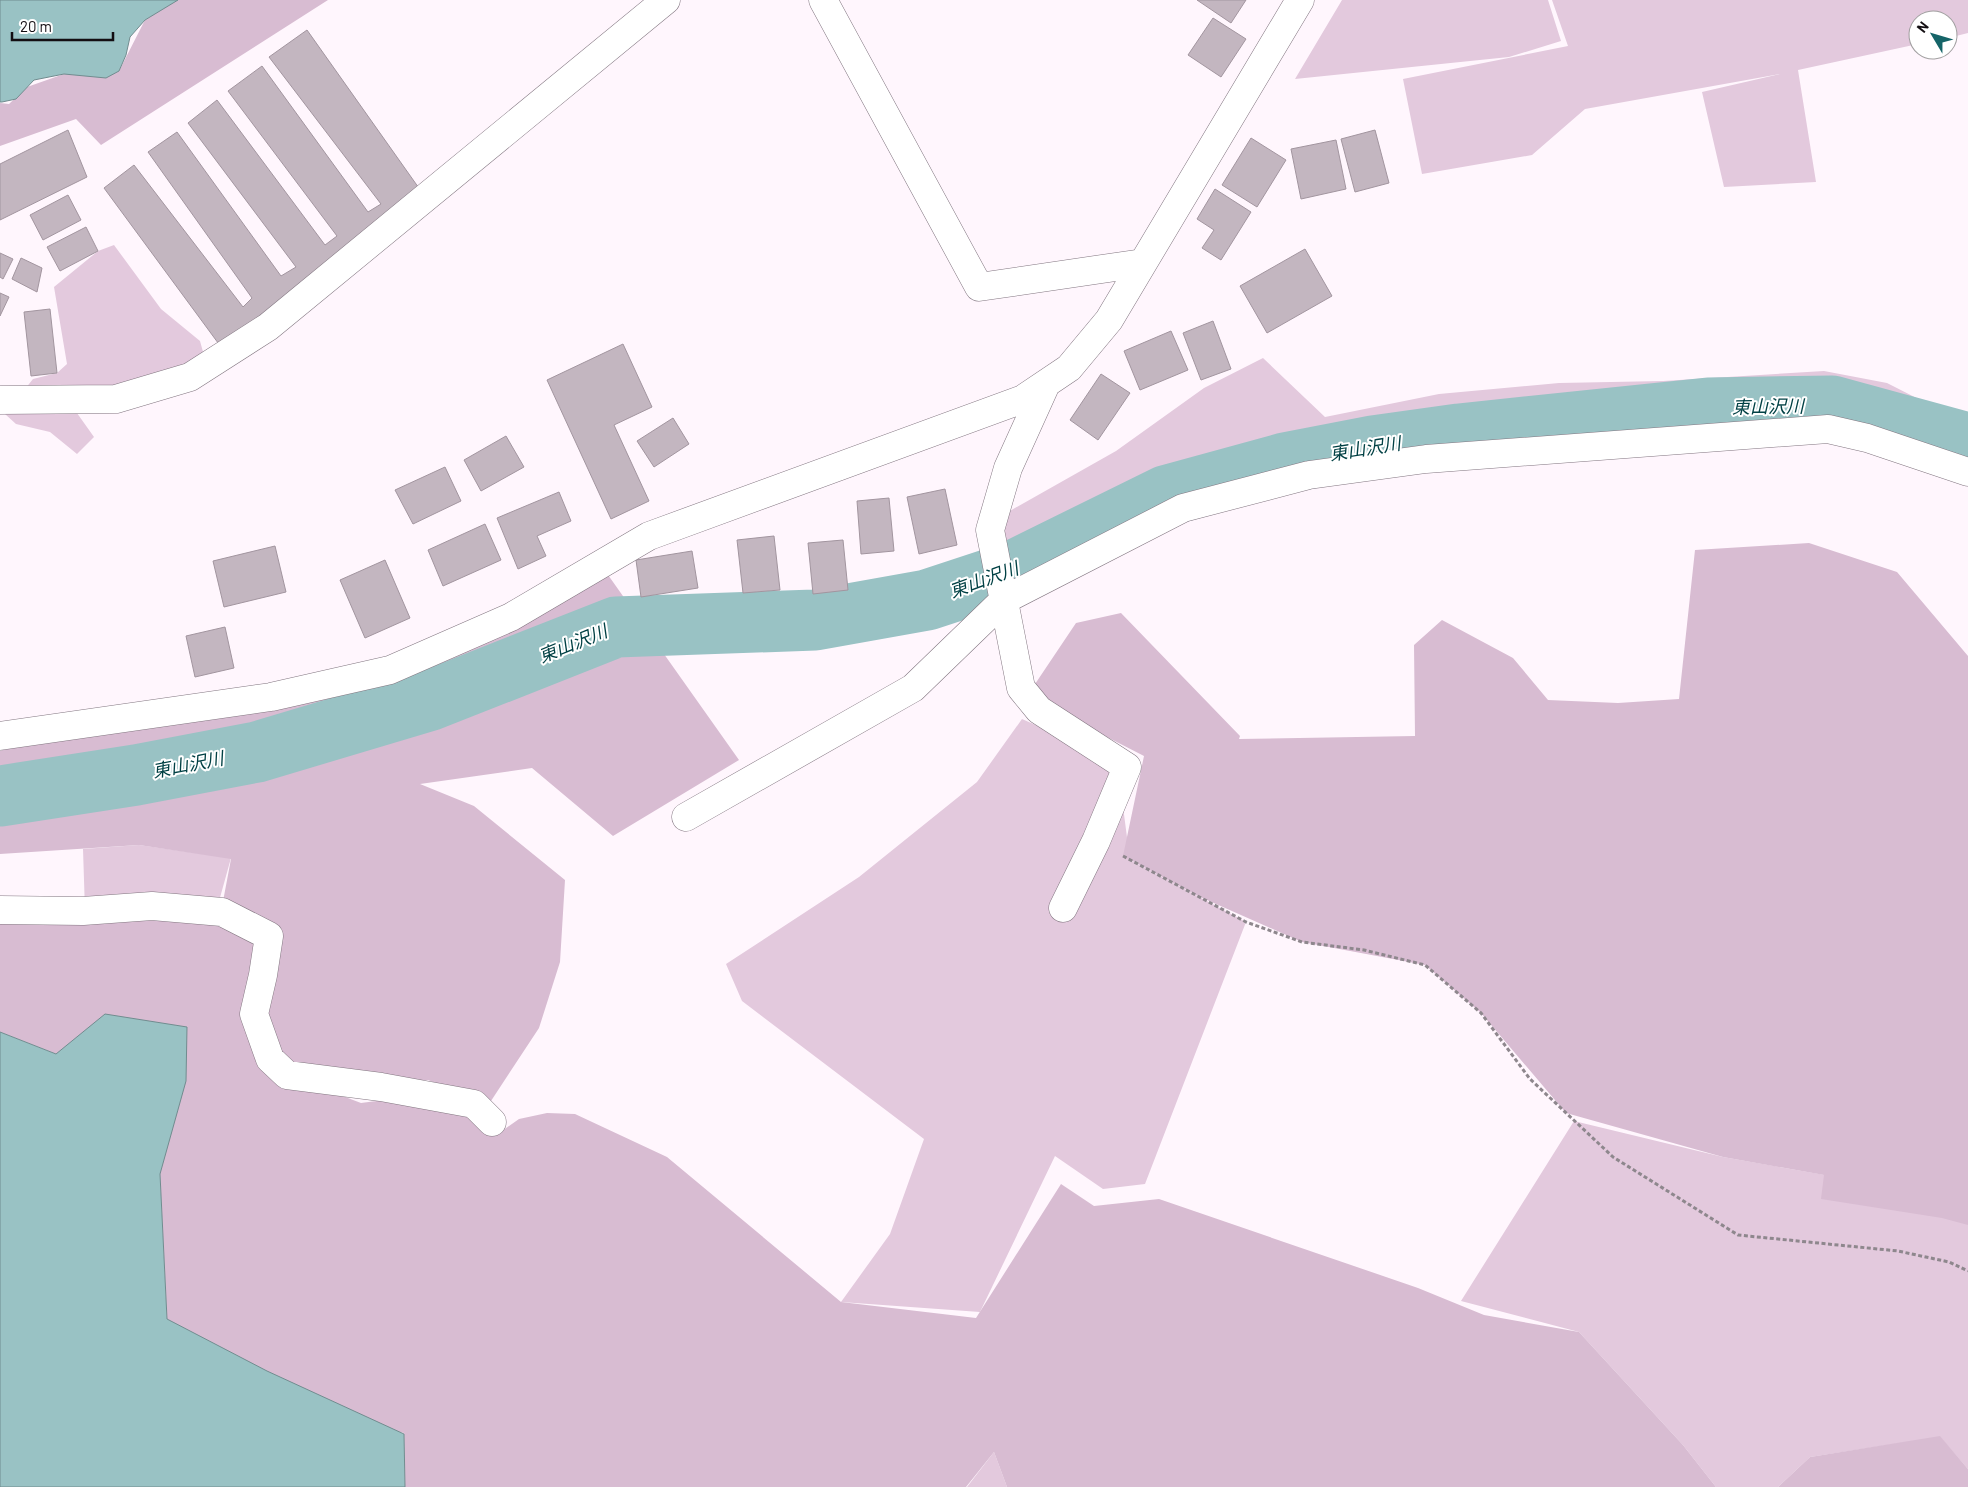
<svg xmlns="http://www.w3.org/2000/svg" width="1968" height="1487" viewBox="0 0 1968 1487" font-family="Barlow,'Noto Sans JP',sans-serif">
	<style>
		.green { fill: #e3c9dd }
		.forest { fill: #d8bcd2 }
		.water { fill: #99c2c4; stroke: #718c8f }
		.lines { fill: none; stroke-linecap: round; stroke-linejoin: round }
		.river { stroke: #99c2c4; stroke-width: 61 }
		.building { fill: #c3b6c0; stroke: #a2959f }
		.minor-casing { stroke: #827680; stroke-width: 29 }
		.path { stroke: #8e878d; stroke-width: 3; stroke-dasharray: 4 2.5; stroke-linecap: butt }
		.minor { stroke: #fff; stroke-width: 28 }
		.labels { text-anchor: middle; stroke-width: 4; stroke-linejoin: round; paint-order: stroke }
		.water-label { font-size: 18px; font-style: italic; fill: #004044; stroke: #fff }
	</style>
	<rect width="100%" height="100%" fill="#fff6fd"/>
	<path class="green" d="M1342 0H1548L1561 41 1509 57 1295 79Z
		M1552 0H1968V33L1948 38V20H1918V44L1798 70 1816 182 1724 187 1702 92 1780 74 1585 109 1532 155 1422 174 1403 79 1568 46Z
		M114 245 161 309 200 341 205 359 67 399 94 437 77 454 50 432 16 424 5 414 33 379 57 373 67 364 54 287 98 251Z
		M1263 358 1325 417 1439 394 1559 383 1663 381 1824 371 1887 383 1944 412 1968 420V461L1875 432 1254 481 1015 585 992 521 1116 451 1204 388Z
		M1022 719 1117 761 1130 860 1246 922 1145 1184 1103 1189 1055 1156 980 1312 841 1302 890 1234 924 1139 742 1001 726 964 859 877 977 782Z
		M139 845 231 858 216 912 85 911 83 849Z
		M1574 1121 1723 1157 1968 1200V1469L1940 1437 1810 1457 1778 1487H1716L1683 1445 1579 1332 1461 1301Z
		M994 1452 1007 1487H967Z"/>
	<path class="forest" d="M170 0H328L101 145 76 119 0 146V103L9 104 27 87 64 74 119 71 145 20Z
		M1809 543 1897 572 1968 656V1225L1942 1218 1821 1199 1824 1175 1723 1157 1566 1113 1481 1013 1425 965 1302 942 1198 896 1123 856 1144 756 1027 696 1076 623 1121 613 1240 736 1239 739 1415 736 1414 645 1442 620 1513 658 1548 700 1618 703 1679 699 1695 550Z
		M601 565 739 760 613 836 532 768 420 784 474 806 565 880 560 962 539 1028 489 1104 428 1080 315 1083 287 1075 361 1103 430 1094 502 1131 519 1119 547 1113 575 1114 667 1157 841 1302 976 1318 1061 1184 1094 1206 1159 1199 1418 1288 1484 1315 1579 1332 1683 1445 1716 1487H1007L994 1452 966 1487H405L404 1433 267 1400 167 1319 160 1174 56 1054 0 1032V920L221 912 231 859 139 845 0 854V751L83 724 271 697 455 642Z
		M1940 1436 1968 1469V1487H1778L1810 1457Z"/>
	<path class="water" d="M0 0H178L145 20 130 37 126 55 119 71 106 78 64 74 34 80 16 99 2 102H0Z
		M105 1014 187 1027 186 1081 160 1174 167 1319 267 1371 404 1434 405 1487H0V1032L56 1054Z"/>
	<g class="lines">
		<path class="river" d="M0 796 136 775 257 752 431 700 616 627 815 620 927 600 1009 573 1165 496 1285 463 1373 446 1459 434 1708 408 1832 406 1968 443"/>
	</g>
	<path class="building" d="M1197 0H1246L1231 23Z
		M1213 18 1246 39 1221 77 1188 55Z
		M307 30 421 191 224 351 104 188 134 165 243 307 252 298 148 152 177 132 281 276 296 267 188 123 217 100 325 245 337 236 228 91 262 66 368 212 381 204 269 57Z
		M68 130 87 177 0 220V164Z
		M1375 130 1389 183 1355 192 1341 139Z
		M1251 138 1286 160 1257 207 1222 185Z
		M1336 140 1346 189 1301 199 1291 149Z
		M1215 189 1251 212 1221 260 1202 248 1214 230 1197 219Z
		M68 195 81 220 43 240 30 215Z
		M86 227 98 251 60 271 47 247Z
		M1305 249 1332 296 1267 333 1240 286Z
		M0 253 13 259 3 279 0 277Z
		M21 258 42 268 37 292 12 279Z
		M0 293 9 297 0 316Z
		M50 309 57 373 31 376 24 312Z
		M1213 321 1231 369 1201 380 1183 333Z
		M1171 331 1188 370 1140 390 1124 351Z
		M623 344 652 407 614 425 649 501 611 519 547 380Z
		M1101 374 1130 393 1098 440 1070 420Z
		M673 418 689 444 654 467 637 441Z
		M506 436 524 467 481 491 464 460Z
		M445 467 461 501 413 524 395 490Z
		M945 489 957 545 919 554 907 497Z
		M559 492 571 521 537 536 546 556 518 569 497 518Z
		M889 498 894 551 861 554 857 501Z
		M485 524 501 560 443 586 428 550Z
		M774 536 780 590 743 593 737 540Z
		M843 540 848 590 813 594 808 543Z
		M275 546 286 592 224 607 213 561Z
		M692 551 698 588 641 597 636 560Z
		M385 560 410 618 365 638 340 580Z
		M225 627 234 668 195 677 186 636Z"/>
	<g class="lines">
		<g class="minor-casing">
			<path id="minor" d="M823 0 979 287 1143 263
				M1046 384 1008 468 990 530 1021 688 1039 710 1127 767 1096 841 1063 908
				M0 400 116 399 190 377 268 327 666 0
				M0 736 271 697 390 670 511 617 649 536 1023 399 1069 368 1109 320 1300 0
				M686 817 913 688 1004 600 1183 508 1309 475 1426 459 1828 429 1867 438 1968 472
				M0 910 83 911 152 906 222 912 269 936 263 975 254 1014 270 1059 287 1075 381 1087 474 1104 492 1122"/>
		</g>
		<path class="path" d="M1123 856 1246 922 1302 942 1364 950 1425 965 1481 1013 1530 1079 1613 1157 1738 1235 1898 1251 1949 1262 1968 1271"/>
		<use href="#minor" class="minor"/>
	</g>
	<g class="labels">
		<g class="water-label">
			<text transform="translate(1768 407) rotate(-1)" y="6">東山沢川</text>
			<text transform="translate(1365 449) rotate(-9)" y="6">東山沢川</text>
			<text transform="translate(984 580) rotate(-20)" y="6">東山沢川</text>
			<text transform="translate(573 644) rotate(-22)" y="6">東山沢川</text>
			<text transform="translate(188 765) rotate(-11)" y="6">東山沢川</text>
		</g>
	</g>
	<g transform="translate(1933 35) rotate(308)"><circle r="24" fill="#ffffff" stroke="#a19fa0"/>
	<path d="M0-4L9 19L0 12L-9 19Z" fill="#156468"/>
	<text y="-8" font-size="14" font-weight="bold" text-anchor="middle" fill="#130e12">N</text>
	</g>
	<path d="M12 32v8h101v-8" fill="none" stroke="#130e12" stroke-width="2.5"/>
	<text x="20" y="32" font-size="15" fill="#130e12" stroke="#ffffff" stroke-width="4" paint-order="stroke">20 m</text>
</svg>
